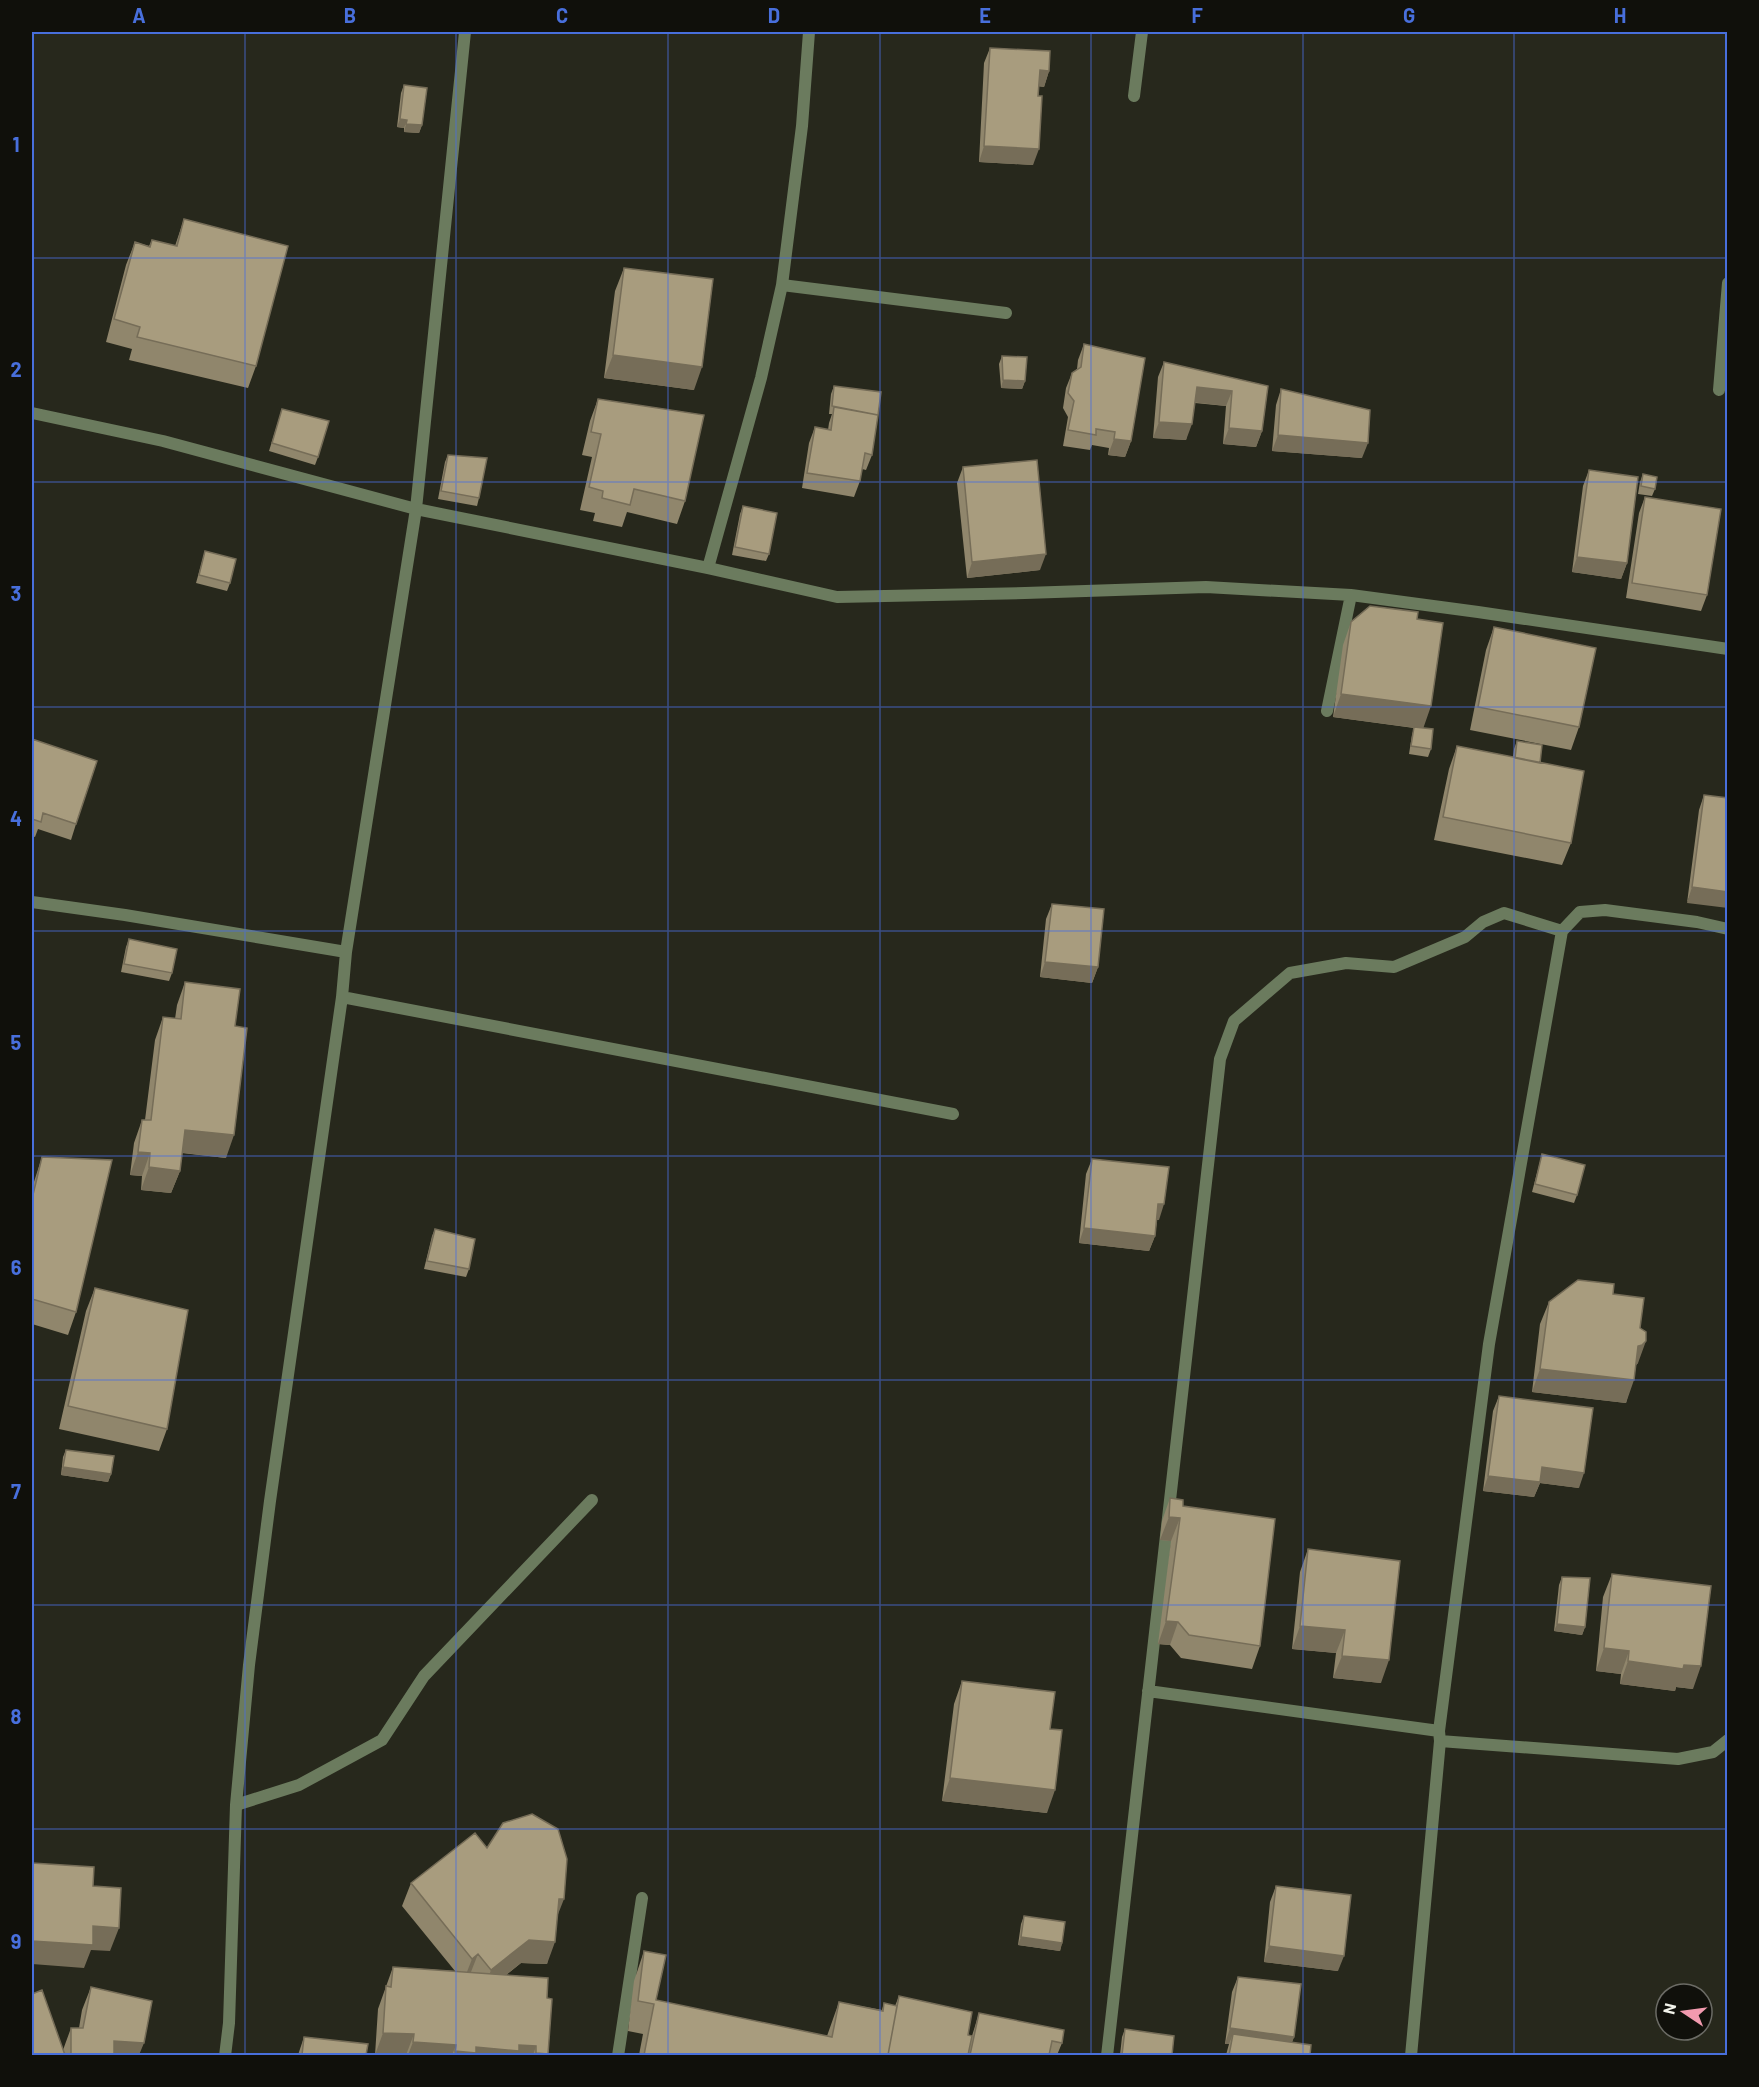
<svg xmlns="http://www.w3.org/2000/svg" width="1759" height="2087" viewBox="0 0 1759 2087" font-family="Barlow,sans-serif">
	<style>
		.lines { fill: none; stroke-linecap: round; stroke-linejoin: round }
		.street { stroke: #6b7b5e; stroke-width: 12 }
		.wall { fill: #90866c }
		.shaded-wall { fill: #766d58 }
		.building { fill: #a89c7e; stroke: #766d58; stroke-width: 1.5 }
		.grid { fill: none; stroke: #486fdc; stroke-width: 1.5; stroke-opacity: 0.55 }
		.neatline { fill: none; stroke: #486fdc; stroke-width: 2 }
		.grid-label { font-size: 20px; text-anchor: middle; font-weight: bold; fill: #486fdc }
	</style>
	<rect width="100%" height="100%" fill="#27281c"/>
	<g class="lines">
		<path class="street" d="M1134 96 1142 32
			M782 285 1006 313
			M1719 390 1728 283
			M32 413 163 441 416 509 708 568 837 597 1025 593 1206 587 1351 595 1478 612 1728 649
			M708 568 761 378 782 285 802 126 809 32
			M1327 711 1351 595
			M32 902 125 915 346 952
			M342 997 953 1114
			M1148 1691 1439 1731
			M1440 1741 1678 1759 1713 1752 1728 1740
			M236 1805 299 1785 382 1740 424 1676 592 1500
			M225 2056 229 2023 236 1805 249 1665 270 1501 342 997 346 952 416 509 465 32
			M618 2056 642 1898
			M1107 2056 1220 1059 1234 1021 1290 973 1346 963 1394 967 1465 937 1483 922 1504 913 1562 931
			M1411 2056 1440 1741 1439 1731 1489 1344 1562 931 1580 912 1605 910 1697 922 1728 929"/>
	</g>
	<path class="wall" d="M990 48 1049 71 1044 87 1039 86 1033 165 979 162 984 63Z
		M404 85 422 125 419 133 404 132V128L397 127 401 93Z
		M184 219 256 366 248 388 129 360 132 349 106 342 126 265 135 242 149 246 152 240 175 246Z
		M624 268 694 390 604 378 615 291Z
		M1084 344 1131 441 1125 457 1108 455 1109 448 1092 445 1090 450 1063 446 1068 417 1063 408 1066 388 1072 373 1077 369 1078 360Z
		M1002 356 1025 381 1022 389 1001 388 999 364Z
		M1164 362 1268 386 1262 431 1256 447 1223 444 1226 406 1195 403 1186 440 1153 438 1158 377Z
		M834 386 872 455 866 470 862 469 860 481 854 497 802 488 809 443 815 427 828 430 829 423 832 414H829L831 394Z
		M1281 389 1362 458 1272 451 1276 405Z
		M598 399 685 501 677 524 627 512 622 527 593 521 595 513 580 510 592 457 582 455 590 421Z
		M282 409 318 457 315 465 269 451Z
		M448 455 479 498 477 506 438 499 445 462Z
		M963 467 1040 570 967 578 957 483Z
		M1589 470 1627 563 1621 579 1572 572 1583 486Z
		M1643 474 1655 489 1652 496 1638 494 1640 482Z
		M1645 497 1707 595 1701 611 1626 598 1639 513Z
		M743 506 769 554 766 561 732 555 740 514Z
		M205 551 230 583 227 591 196 583Z
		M1351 622 1423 728 1431 749 1428 757 1409 754 1412 735 1414 728 1333 717 1343 645Z
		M1494 627 1579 727 1571 750 1470 730 1486 650Z
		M32 739 76 824 71 840 38 829 35 837 32 836Z
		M1517 741 1540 763 1571 843 1562 865 1434 840 1449 769 1457 746 1513 757 1514 749Z
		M1704 795 1728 798 1687 903 1699 810Z
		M1052 904 1098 967 1092 983 1040 977 1046 919Z
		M129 939 172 973 169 981 121 972 126 947Z
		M185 982 235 1026 226 1158 182 1153 180 1171 171 1193 141 1190 142 1176 130 1175 134 1143 142 1120H145L155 1040 163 1017 175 1019 177 1005Z
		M1542 1154 1577 1195 1574 1203 1532 1192Z
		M42 1157 76 1312 68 1335 32 1324V1188Z
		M1092 1159 1159 1220H1157L1155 1236 1149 1251 1079 1243 1086 1174Z
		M435 1229 469 1269 466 1277 424 1269 432 1236Z
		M95 1288 167 1429 159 1451 59 1429 86 1311Z
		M1613 1294 1640 1328 1638 1363 1636 1365 1626 1403 1532 1392 1540 1324 1549 1302Z
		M1499 1396 1579 1488 1540 1483 1534 1497 1483 1491 1493 1411Z
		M66 1450 111 1474 108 1482 61 1475 63 1457Z
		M1170 1498 1183 1506 1260 1646 1252 1669 1181 1658 1170 1645 1158 1644 1171 1541 1160 1540 1162 1521Z
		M1308 1549 1381 1683 1333 1678 1336 1653 1292 1649 1300 1572Z
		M1612 1574 1693 1689 1676 1687 1675 1691 1620 1684 1621 1674 1596 1671 1603 1597Z
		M1562 1577 1585 1627 1582 1635 1554 1631 1559 1585Z
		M962 1681 1050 1729 1047 1813 942 1801 954 1704Z
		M487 1848 557 1917 547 1964 521 1963 506 1975 547 1998V2055H375L378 2009 393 1967 455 1971 402 1906 411 1883Z
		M1276 1886 1338 1971 1264 1962 1270 1902Z
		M1024 1916 1062 1943 1060 1951 1018 1945 1021 1924Z
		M644 1951 656 2000 827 2036 839 2002 882 2010 884 2003 895 2006 899 1996 968 2035 972 2036 979 2013 1062 2043 1057 2055H639L643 2034 628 2031 634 1981Z
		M1238 1977 1294 2037 1292 2042 1310 2055H1226L1229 2044H1225L1232 1992Z
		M91 1987 139 2055H32L63 2050 71 2028H79L82 2010Z
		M1125 2029 1172 2055H1120L1122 2037Z
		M304 2037 366 2055H298Z"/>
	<path class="shaded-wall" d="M1040 70 1049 71 1044 87 1034 86Z
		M400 119 407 120 404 128 397 127Z
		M406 124 422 125 419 133 404 132Z
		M984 146 1039 149 1033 165 979 162Z
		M613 355 702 367 694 390 604 378Z
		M1003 380 1025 381 1022 389 1001 388Z
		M1197 387 1232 391 1226 406 1191 402Z
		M1159 422 1192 424 1186 440 1153 438Z
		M1229 428 1262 431 1256 447 1223 444Z
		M1278 435 1368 443 1362 458 1272 451Z
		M1114 439 1131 441 1125 457 1108 455Z
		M1046 554 1040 570 967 578 972 562Z
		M1577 557 1627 563 1621 579 1572 572Z
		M1341 694 1431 706 1423 729 1333 717Z
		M1692 887 1728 892V908L1687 903Z
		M1045 962 1098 967 1092 983 1040 977Z
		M185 1130 234 1135 226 1158 176 1152Z
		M138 1152 150 1153 142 1176 130 1175Z
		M149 1167 180 1171 171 1193 141 1190Z
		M1158 1204H1164L1159 1220 1152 1219Z
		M1084 1228 1155 1236 1149 1251 1079 1243Z
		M1646 1341 1638 1363 1633 1368 1638 1346Z
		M1540 1369 1634 1380 1626 1403 1532 1392Z
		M63 1467 111 1474 108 1482 61 1475Z
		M1542 1467 1584 1473 1579 1488 1540 1483 1534 1497 1483 1491 1488 1476Z
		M1169 1517 1180 1518 1171 1541 1160 1540Z
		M1166 1621 1178 1622 1170 1645 1158 1644Z
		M1557 1624 1585 1627 1582 1635 1554 1631Z
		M1300 1626 1345 1630 1336 1653 1292 1649Z
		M1604 1648 1629 1651 1621 1674 1596 1671Z
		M1342 1656 1389 1660 1381 1683 1333 1678Z
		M1628 1661 1684 1665 1701 1666 1693 1689 1676 1687 1675 1691 1620 1684Z
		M950 1778 1055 1790 1047 1813 942 1801Z
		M559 1899H564L555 1922Z
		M93 1926 119 1928 110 1951 91 1950 84 1968 32 1964V1941Z
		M1021 1937 1062 1943 1060 1951 1018 1945Z
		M529 1940 555 1942 547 1964 521 1963 483 1993 491 1970Z
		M1269 1946 1344 1956 1338 1971 1264 1962Z
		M478 1954 469 1977 463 1982 472 1959Z
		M1230 2028 1294 2037 1288 2053 1233 2034 1229 2044H1225Z
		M383 2033 414 2034 406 2055H375Z
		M114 2041 144 2043 139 2055H109Z
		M413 2042 456 2045 452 2055H408Z
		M519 2045 536 2046 533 2055H454L455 2051 476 2047Z
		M536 2053 548 2054 547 2055H535Z"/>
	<path class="building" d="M990 48 1050 51 1049 71 1040 70 1038 96H1042L1039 149 984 146Z
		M404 85 427 88 422 125 406 124 407 120 400 119Z
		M184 219 288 246 256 366 137 337 140 327 114 319 135 242 150 247 152 240 177 246Z
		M624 268 713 279 702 367 613 355Z
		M1084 344 1145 358 1131 441 1114 439 1115 432 1096 429V435L1068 430 1074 401 1068 393 1072 373 1081 367Z
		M1002 356 1027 357 1025 381 1003 380Z
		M1164 362 1268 386 1262 431 1229 428 1232 391 1197 387 1192 424 1159 422Z
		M834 386 881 392 878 415 832 406Z
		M1281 389 1370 410 1368 443 1278 435Z
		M598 399 704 415 685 501 634 489 630 505 602 498 603 491 589 487 601 434 591 432Z
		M834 407 878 415 872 455 865 453 860 481 807 473 815 427 831 430Z
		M282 409 329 421 318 457 272 443Z
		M448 455 487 458 479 498 441 491Z
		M1037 460 1046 554 972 562 963 467Z
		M1589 470 1638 477 1627 563 1577 557Z
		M1643 474 1657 477 1655 489 1641 486Z
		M1645 497 1721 509 1707 595 1632 583Z
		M743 506 777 513 769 554 735 547Z
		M205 551 236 559 230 583 199 575Z
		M1370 606 1418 612 1417 619 1443 623 1431 706 1341 694 1351 622Z
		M1494 627 1596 648 1579 727 1478 707Z
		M1414 727 1433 729 1431 749 1411 746Z
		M32 739 97 761 76 824 43 813 41 822 32 819Z
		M1517 741 1542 745 1540 763 1515 758Z
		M1457 746 1584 771 1571 843 1443 817Z
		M1704 795 1728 798V892L1692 887Z
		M1052 904 1104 909 1098 967 1045 962Z
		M129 939 177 949 172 973 124 964Z
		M185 982 240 989 235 1026 247 1028 234 1135 185 1130 180 1171 149 1167 150 1153 138 1152 142 1120H151L163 1017 181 1019Z
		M1542 1154 1585 1165 1577 1195 1535 1184Z
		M42 1157 112 1160 76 1312 32 1299V1199Z
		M1092 1159 1169 1167 1164 1204H1158L1155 1236 1084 1228Z
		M435 1229 475 1239 469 1269 427 1261Z
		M1578 1280 1614 1284 1613 1294 1644 1298 1640 1328 1646 1332V1341L1642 1345 1638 1346 1634 1380 1540 1369 1549 1302Z
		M95 1288 188 1310 167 1429 68 1406Z
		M1499 1396 1593 1408 1584 1473 1542 1467 1540 1482 1488 1476Z
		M66 1450 114 1456 111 1474 63 1467Z
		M1170 1498 1183 1500V1506L1275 1519 1260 1646 1189 1635 1178 1622 1166 1621 1180 1518 1169 1517Z
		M1308 1549 1400 1561 1389 1660 1342 1656 1345 1630 1300 1626Z
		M1612 1574 1711 1586 1701 1666 1684 1665 1683 1669 1628 1661 1629 1651 1604 1648Z
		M1562 1577 1590 1578 1585 1627 1557 1624Z
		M962 1681 1055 1692 1050 1729 1062 1730 1055 1790 950 1778Z
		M532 1814 558 1829 567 1859 564 1899H559L555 1942 529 1940 491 1970 478 1954 472 1959 411 1883 475 1833 487 1848 503 1823Z
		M32 1863 94 1867 93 1886 121 1888 119 1928 93 1926V1945L32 1941Z
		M1276 1886 1351 1895 1344 1956 1269 1946Z
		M1024 1916 1065 1922 1062 1943 1021 1937Z
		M644 1951 666 1955 656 2000 832 2037 839 2002 883 2011 884 2003 897 2006 888 2055H644L654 2004 638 2001Z
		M393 1967 548 1978 547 1998 552 1999 548 2054 536 2053V2046L519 2045V2051L476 2047V2053L455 2051 456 2045 413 2042 414 2034 383 2033 386 1986 391 1987Z
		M1238 1977 1301 1984 1294 2037 1230 2028Z
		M91 1987 152 2001 144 2043 114 2041V2055H71V2028H83Z
		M42 1990 65 2055H32V1994Z
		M899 1996 972 2012 968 2035 972 2036 968 2055H888Z
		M979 2013 1064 2030 1062 2043 1052 2041 1049 2055H970Z
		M1125 2029 1174 2036 1172 2055H1122Z
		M1233 2034 1311 2045 1310 2055H1229Z
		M304 2037 368 2044 366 2055H302Z"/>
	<path class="grid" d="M245 32V2056M456 32V2056M668 32V2056M880 32V2056M1091 32V2056M1303 32V2056M1514 32V2056M32 258H1728M32 482H1728M32 707H1728M32 931H1728M32 1156H1728M32 1380H1728M32 1605H1728M32 1829H1728"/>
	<rect width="1759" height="2087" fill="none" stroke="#10100b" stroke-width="66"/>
	<g transform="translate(1684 2012) rotate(283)"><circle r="28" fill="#10100b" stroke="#6b6b65" stroke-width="1.5"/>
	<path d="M0-4.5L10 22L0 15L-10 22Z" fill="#f29aaf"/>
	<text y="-9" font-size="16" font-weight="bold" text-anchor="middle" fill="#f3f4ec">N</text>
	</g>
	<rect x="33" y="33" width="1693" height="2021" class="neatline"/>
	<g class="grid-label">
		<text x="139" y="23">A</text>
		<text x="350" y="23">B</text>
		<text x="562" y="23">C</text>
		<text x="774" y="23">D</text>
		<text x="985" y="23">E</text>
		<text x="1197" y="23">F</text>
		<text x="1409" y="23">G</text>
		<text x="1620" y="23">H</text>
		<text x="16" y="152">1</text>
		<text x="16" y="377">2</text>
		<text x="16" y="601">3</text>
		<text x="16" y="826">4</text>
		<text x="16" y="1050">5</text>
		<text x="16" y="1275">6</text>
		<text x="16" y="1499">7</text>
		<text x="16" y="1724">8</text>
		<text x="16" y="1949">9</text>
	</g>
</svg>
